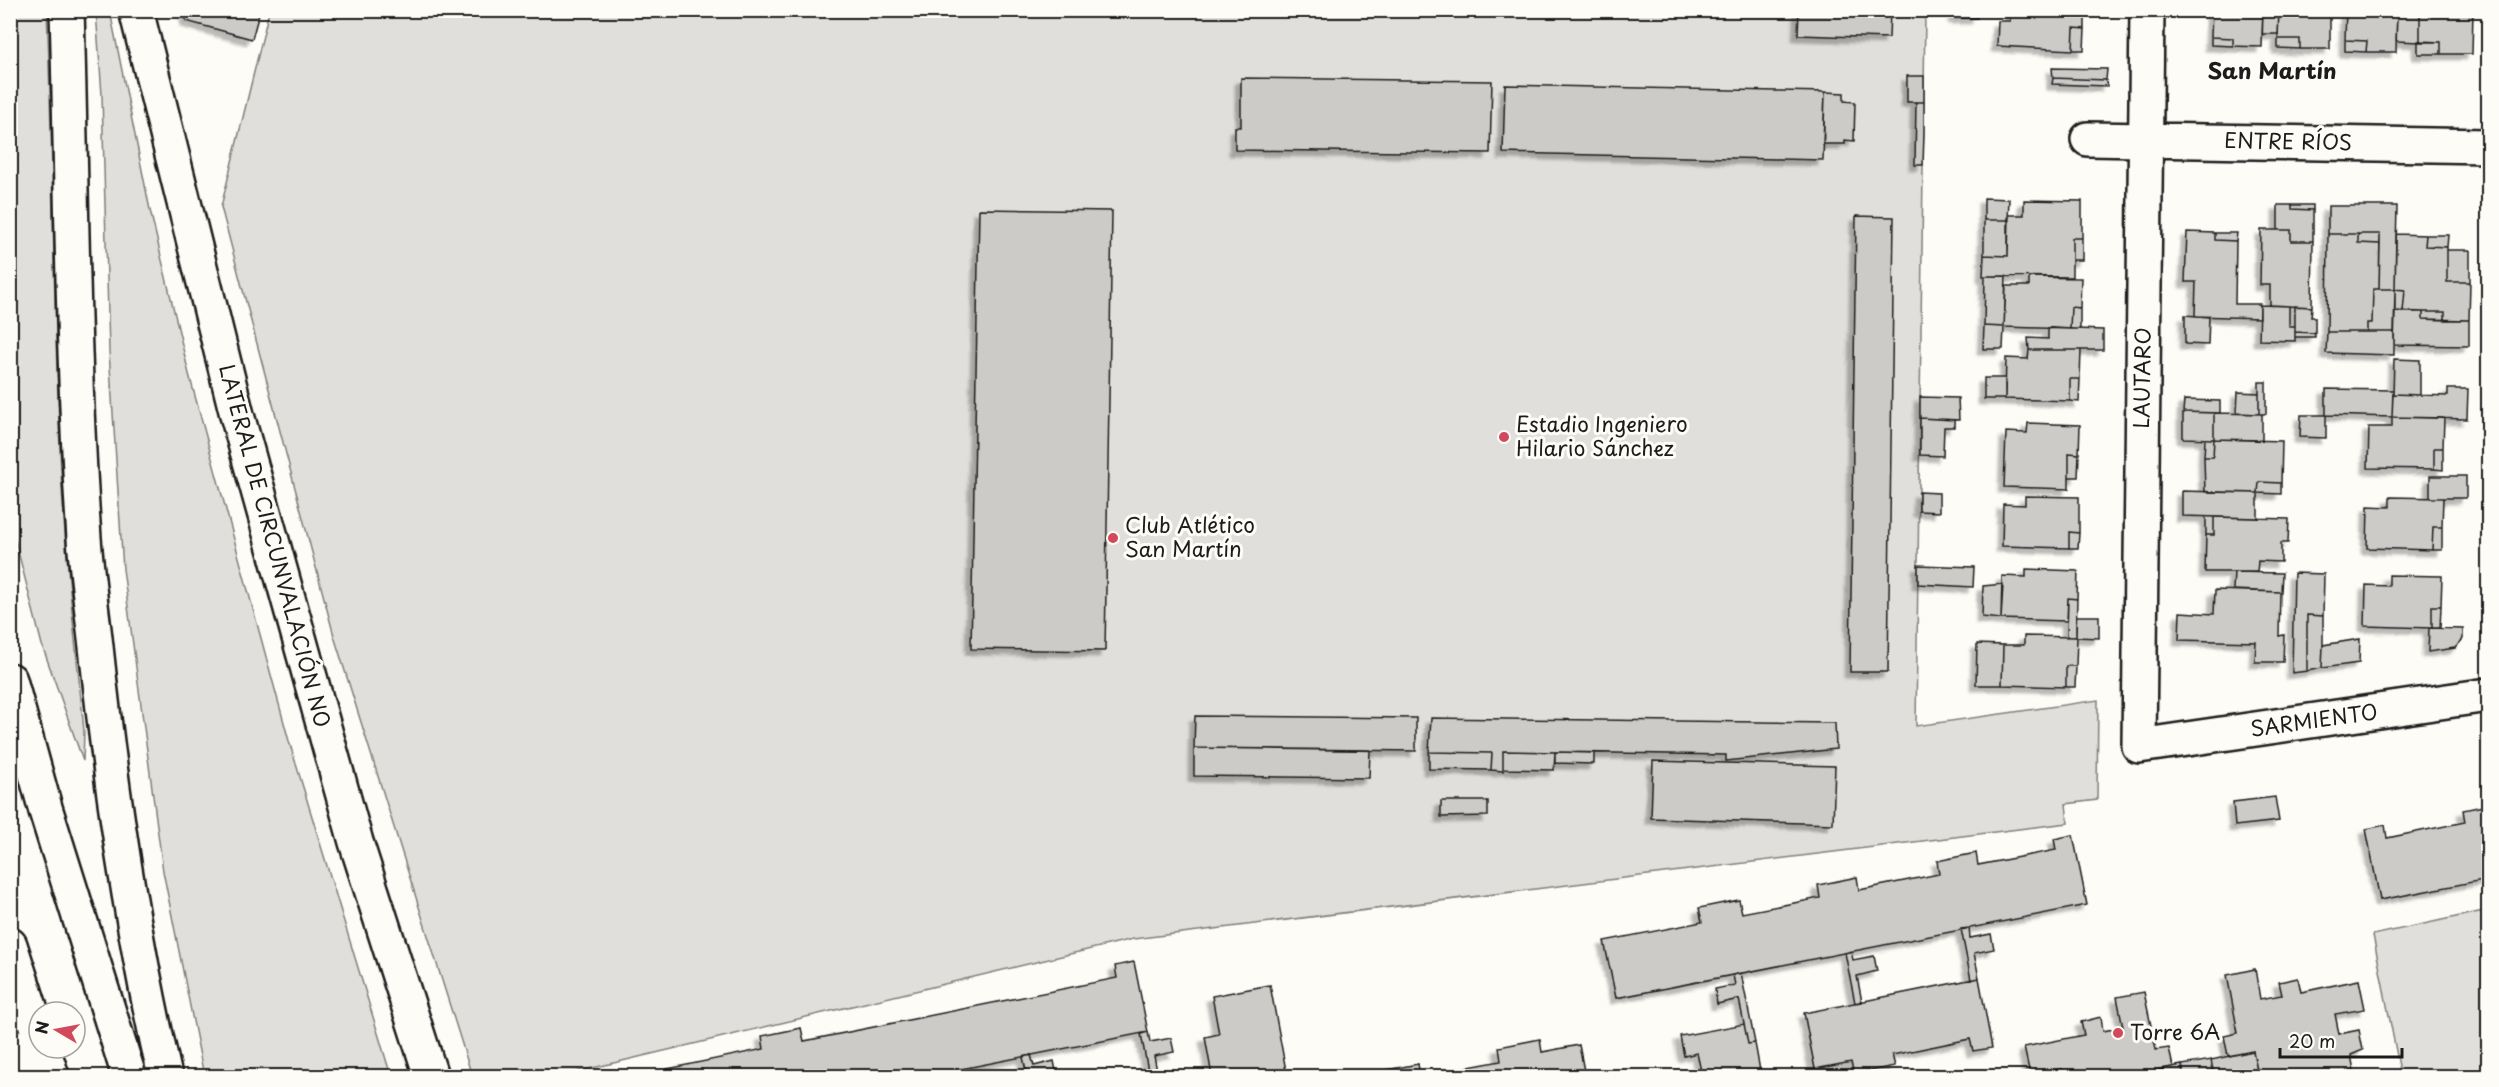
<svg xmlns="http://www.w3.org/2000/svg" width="2499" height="1087" viewBox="0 0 2499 1087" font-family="'Playpen Sans',sans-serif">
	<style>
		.green { fill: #e0dfdb; stroke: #7e7e7c; stroke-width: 1.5 }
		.building { fill: #cccbc8; stroke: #1c1c1c; stroke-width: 1.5; filter: url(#shadow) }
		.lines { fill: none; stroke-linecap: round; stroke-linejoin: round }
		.street-casing { stroke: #1c1c1c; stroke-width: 38 }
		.secondary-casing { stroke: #1c1c1c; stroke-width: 38 }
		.highway-casing { stroke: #1c1c1c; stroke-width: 38 }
		.street { stroke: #fdfcf7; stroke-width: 33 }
		.secondary { stroke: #fdfcf7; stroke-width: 33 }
		.highway { stroke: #fdfcf7; stroke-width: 33 }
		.poi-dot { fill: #d1495b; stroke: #fdfcf7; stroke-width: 2 }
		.labels { text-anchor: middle; stroke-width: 6; stroke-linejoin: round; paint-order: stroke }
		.street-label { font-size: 21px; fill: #1c1c1c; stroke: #fdfcf7 }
		.poi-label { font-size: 21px; fill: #1c1c1c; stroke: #fdfcf7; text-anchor: start }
		.neighbourhood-label { font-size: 22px; font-weight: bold; fill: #1c1c1c; stroke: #fdfcf7 }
	</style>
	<defs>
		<filter id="shadow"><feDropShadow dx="-5.5" dy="5.5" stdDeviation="1.5" flood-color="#0004"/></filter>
	</defs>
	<rect width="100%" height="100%" fill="#fdfcf7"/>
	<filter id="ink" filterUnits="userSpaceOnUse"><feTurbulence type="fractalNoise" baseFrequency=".0167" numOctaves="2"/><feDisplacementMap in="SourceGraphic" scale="12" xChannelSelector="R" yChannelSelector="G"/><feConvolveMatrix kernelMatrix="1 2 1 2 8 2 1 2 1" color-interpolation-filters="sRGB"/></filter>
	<g filter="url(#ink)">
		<path class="green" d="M10 11H47C54 170 53 329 62 488 66 569 77 651 84 732L83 761 42 645 11 524Z
			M96 11H110L150 210 189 374 289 741 391 1076H204L163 871 123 569 109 351 102 95Z
			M269 11H1925L1916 726 2098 700 2097 800 2066 804 2068 823 1133 939 559 1076H472L334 636 221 207Z
			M2488 910V1076H2401L2373 935Z"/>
		<path class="building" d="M186 10H260L252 39 186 21Z
			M1799 10H1890L1889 38 1798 35Z
			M1955 10H1977V18H1954Z
			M2010 10H2085V29L2074 28 2073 50 1997 46 1998 21H2010Z
			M2212 10H2263L2262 47 2233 46V38L2211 37Z
			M2263 10H2279L2278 34H2262Z
			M2279 10H2330V49H2300V39H2278Z
			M2346 10H2397L2396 52H2366L2367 41 2345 40Z
			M2397 10H2420V42L2396 41Z
			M2420 10H2473L2472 54H2441V42H2420Z
			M2074 28 2085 29 2084 50H2073Z
			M2211 37 2233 38V46L2211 45Z
			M2278 39H2300V49L2278 48Z
			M2345 40 2367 41 2366 52 2345 51Z
			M2418 41 2441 42V54H2418Z
			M2052 68 2107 69 2106 80 2053 78Z
			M1907 76H1924V102H1907Z
			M1241 78 1492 81 1490 153 1235 150V127H1241Z
			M2053 78 2106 80 2107 86 2052 84Z
			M1505 85 1825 92 1823 160 1503 153Z
			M1825 92 1844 93V101L1855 102 1854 141 1845 140V144H1823Z
			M1916 102H1924V133L1923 165H1915Z
			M1984 198 2009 199 2008 220H1984Z
			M2024 200 2082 201V238H2072V277L1983 276 1984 255 2008 256 2009 215H2024Z
			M2278 205H2292V209L2313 210V241H2291V230H2278Z
			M2292 205H2313V210L2292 209Z
			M2328 206H2397L2395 289H2379L2380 234H2328Z
			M979 209 1112 211 1105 651 971 649Z
			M1856 216 1894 217 1888 672H1850Z
			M1984 220H2008V256L1984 255Z
			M2261 230H2291V241H2313L2312 307 2270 305V285H2260Z
			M2187 232 2215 233V240L2236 241 2235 304H2260V318L2195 316 2196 282H2185Z
			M2215 233H2237L2236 241 2215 240Z
			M2328 234H2358V243L2380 244 2379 289H2373L2372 323H2367V332H2327Z
			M2358 234H2380V244L2358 243Z
			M2396 234 2426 235 2425 246 2447 247V282H2470L2469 320H2445V312H2403L2405 290 2395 289Z
			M2426 235H2448L2447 247 2425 246Z
			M2072 238H2082V260H2072Z
			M2447 250H2470V282H2447Z
			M1985 276H2006L2004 327 1984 326Z
			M2029 277 2081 278 2080 308 2071 307 2070 329 2004 327 2006 286H2029Z
			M2373 289H2395L2394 332H2367V323H2372Z
			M2395 289 2405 290 2403 312 2395 311Z
			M2260 305 2289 306V326H2295V341L2259 340Z
			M2295 306 2312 307 2311 317H2315V333L2295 332Z
			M2071 307 2080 308V329H2070Z
			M2395 311 2423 312V319L2469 320V346L2394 345Z
			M2423 312H2445V320L2423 319Z
			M2185 315 2209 317 2208 345 2185 344Z
			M1984 326 2004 327 2003 349H1983Z
			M2048 328 2103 330V350H2029L2028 338 2048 339Z
			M2295 332 2315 333V337H2295Z
			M2327 332H2394V355L2326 353Z
			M2029 350H2081L2080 379H2070V401L2005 399 2006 358 2028 359Z
			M2394 359 2420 360V395L2393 394Z
			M1984 378H2005V399H1984Z
			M2070 379H2080L2079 402 2070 401Z
			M2259 382H2266V414H2259Z
			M2326 389 2393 390 2392 417 2326 415Z
			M2448 389H2468L2467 419 2392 417 2393 394 2448 396Z
			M2238 392 2259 393V414L2237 413Z
			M1920 397 1958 398 1959 420 1920 418Z
			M2184 400 2220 401V413L2183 412Z
			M2183 412 2214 413V439L2183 438Z
			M2214 413 2262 414V440L2214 439Z
			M2301 415H2326V438L2300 437Z
			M2392 417 2444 418 2443 448H2434V469L2368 468 2369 427H2392Z
			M1920 418 1954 420V427H1944L1943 456 1920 455Z
			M2028 423 2080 425 2079 454 2069 453V489L2004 487 2006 432 2027 433Z
			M2205 439H2214L2213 457H2204Z
			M2214 439 2282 441 2281 483 2259 482 2258 493 2205 492 2204 457H2213Z
			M2434 448H2443V470L2434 469Z
			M2069 453 2079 454 2078 477H2069Z
			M2430 476H2466V498H2430Z
			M2259 482 2281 483V494L2258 493Z
			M2182 491 2258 493V518L2182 516Z
			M1919 492 1939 493V512L1919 511Z
			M2025 496 2079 497V533L2069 532V548L2002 546 2003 504 2025 505Z
			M2390 497 2443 498 2442 527H2433L2432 550 2367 548 2368 506 2390 507Z
			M2206 517H2214V535H2206Z
			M2214 517 2289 519 2288 543H2281V562L2258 561 2257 572H2205L2206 535H2214Z
			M2433 527H2442V550H2432Z
			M2069 532 2079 533 2078 548H2069Z
			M1918 565 1974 567 1973 587 1918 584Z
			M2026 569 2078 571 2077 599 2068 598 2067 621 2001 619 2002 576 2026 577Z
			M2234 572 2282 573 2281 592 2233 590Z
			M2294 573 2324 574 2323 616 2307 615V671L2292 673Z
			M2389 575 2442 576 2441 606H2432V628L2365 626 2366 585 2389 586Z
			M2003 584 2001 619 1982 617 1983 586Z
			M2215 590 2280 592 2279 636 2284 635 2283 662H2255L2256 642 2179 640 2180 612 2214 614Z
			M2068 598 2077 599 2076 637H2067Z
			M2432 606H2441L2440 628H2432Z
			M2307 615 2323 616V645L2322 668 2307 671Z
			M2076 616H2099V638L2076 637Z
			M2429 628 2463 629V639L2455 648 2428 652Z
			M2024 636 2077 637 2076 666H2066V687L2002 685 2003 645H2024Z
			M2360 639 2359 663 2322 668 2323 645Z
			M1977 644 2003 645 2002 685H1976Z
			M2066 666H2076L2075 687H2066Z
			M1195 716 1416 718V751L1194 748Z
			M1431 718 1835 723 1836 749 1726 761V755L1503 751V771L1491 770 1492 753 1429 752Z
			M1194 748 1370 750 1369 778 1194 776Z
			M1503 751 1555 752 1554 770 1503 769Z
			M1429 752 1492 753 1491 770 1429 769Z
			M1555 752 1594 753V764L1555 763Z
			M1653 761 1835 766 1833 824 1651 818Z
			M2275 797 2279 821 2235 826 2233 802Z
			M1441 801H1488V816L1441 817Z
			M2488 805V879L2380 900 2366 829 2385 825 2387 838 2465 822 2463 810Z
			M2073 835 2087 905 1616 998 1604 941 1702 922 1699 908 1739 900 1742 913 1820 898 1818 885 1857 877 1859 890 1939 874 1937 861 1976 853 1978 865 2056 850 2054 839Z
			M1969 928 1970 938 1991 934 1994 949 1974 953 1979 978 1971 980 1961 929Z
			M1851 951 1853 960 1874 956 1877 971 1857 976 1862 1002 1855 1003 1845 953Z
			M1134 962 1148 1032 926 1076H669L667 1069 764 1049 762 1036 801 1028 804 1041 1117 978 1115 966Z
			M2255 969 2260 999 2282 995 2279 982 2298 978 2301 992 2359 980 2365 1009 2335 1014 2339 1034 2359 1030 2363 1050 2351 1055 2355 1076H2258L2253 1051 2228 1056 2224 1036 2238 1033 2227 975Z
			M1741 973 1755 1043 1748 1044 1739 999 1717 1004 1715 989 1735 985 1733 975Z
			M1979 978 1992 1048 1973 1051 1970 1039 1892 1055 1895 1066 1854 1074 1851 1062 1815 1069 1804 1013Z
			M1270 985 1287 1076H1228L1227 1074 1212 1076 1205 1037 1219 1034 1212 996Z
			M2144 992 2156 1050 2169 1048 2173 1067 2151 1071 2152 1076H2063L2062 1069 2030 1075 2024 1047 2084 1035 2081 1022 2101 1017 2103 1031 2123 1027 2117 997Z
			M1744 1024 1748 1044 1755 1043 1761 1076H1702L1697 1053 1684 1056 1680 1036Z
			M1148 1032 1150 1042 1171 1038 1174 1052 1154 1056 1158 1076H1149L1141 1034Z
			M1540 1039 1542 1052 1579 1045 1585 1076H1382L1381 1071 1418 1064 1420 1076 1501 1061 1499 1047Z
			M2253 1051 2257 1070 2214 1076 2211 1060Z
			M1031 1055 1034 1066 1054 1061 1057 1076H1027L1023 1057Z
			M2211 1060 2214 1076H2184L2182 1065Z
			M2182 1065 2184 1076H2152L2151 1071Z
			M633 1073V1076H610Z"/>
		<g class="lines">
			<g class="street-casing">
				<path id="street" d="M2147 10 2139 746 2488 695
					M2088 139 2488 146"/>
			</g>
			<g class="secondary-casing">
				<path id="secondary" d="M136 10 237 415 356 842 431 1076"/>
			</g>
			<g class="highway-casing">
				<path id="highway" d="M67 10C72 187 72 363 84 538 87 578 93 617 97 656 112 797 133 938 165 1076
					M10 680 46 811 129 1076
					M10 945 39 1035
					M10 1044 24 1076
					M43 1048 52 1076"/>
			</g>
			<use href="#street" class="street"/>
			<use href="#secondary" class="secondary"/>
			<use href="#highway" class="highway"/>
		</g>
	</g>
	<g class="poi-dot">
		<circle cx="1504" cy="437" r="6"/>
		<circle cx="1113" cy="538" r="6"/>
		<circle cx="2118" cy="1033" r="6"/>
	</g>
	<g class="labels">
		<g class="street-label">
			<text transform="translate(2288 142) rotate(1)" y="7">ENTRE RÍOS</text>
			<text transform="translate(2143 378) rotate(-89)" y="7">LAUTARO</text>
			<text transform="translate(274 546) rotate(75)" y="7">LATERAL DE CIRCUNVALACIÓN NO</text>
			<text transform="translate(2314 721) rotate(-8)" y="7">SARMIENTO</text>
		</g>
		<g class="poi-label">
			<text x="1516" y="432">Estadio Ingeniero<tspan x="1516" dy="24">Hilario Sánchez</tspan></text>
			<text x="1125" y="533">Club Atlético<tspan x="1125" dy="24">San Martín</tspan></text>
			<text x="2130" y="1040">Torre 6A</text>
		</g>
		<g class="neighbourhood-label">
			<text x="2272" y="79">San Martín</text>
		</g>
	</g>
	<rect width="2499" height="1087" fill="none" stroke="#fdfcf7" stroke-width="36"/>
	<rect x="18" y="18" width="2463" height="1051" fill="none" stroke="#1c1c1c" stroke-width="2" filter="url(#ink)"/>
	<g transform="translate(57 1030) rotate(280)"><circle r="28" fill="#fdfcf7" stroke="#a3a29f" stroke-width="1.5"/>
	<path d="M0-4.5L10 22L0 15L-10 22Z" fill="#d1495b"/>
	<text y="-9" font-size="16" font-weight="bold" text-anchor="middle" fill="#1c1c1c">N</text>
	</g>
	<path d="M2280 1048v9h122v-9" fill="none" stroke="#1c1c1c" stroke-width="3"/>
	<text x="2289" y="1048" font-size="18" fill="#1c1c1c" stroke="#fdfcf7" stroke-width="4.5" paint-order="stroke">20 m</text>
</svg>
